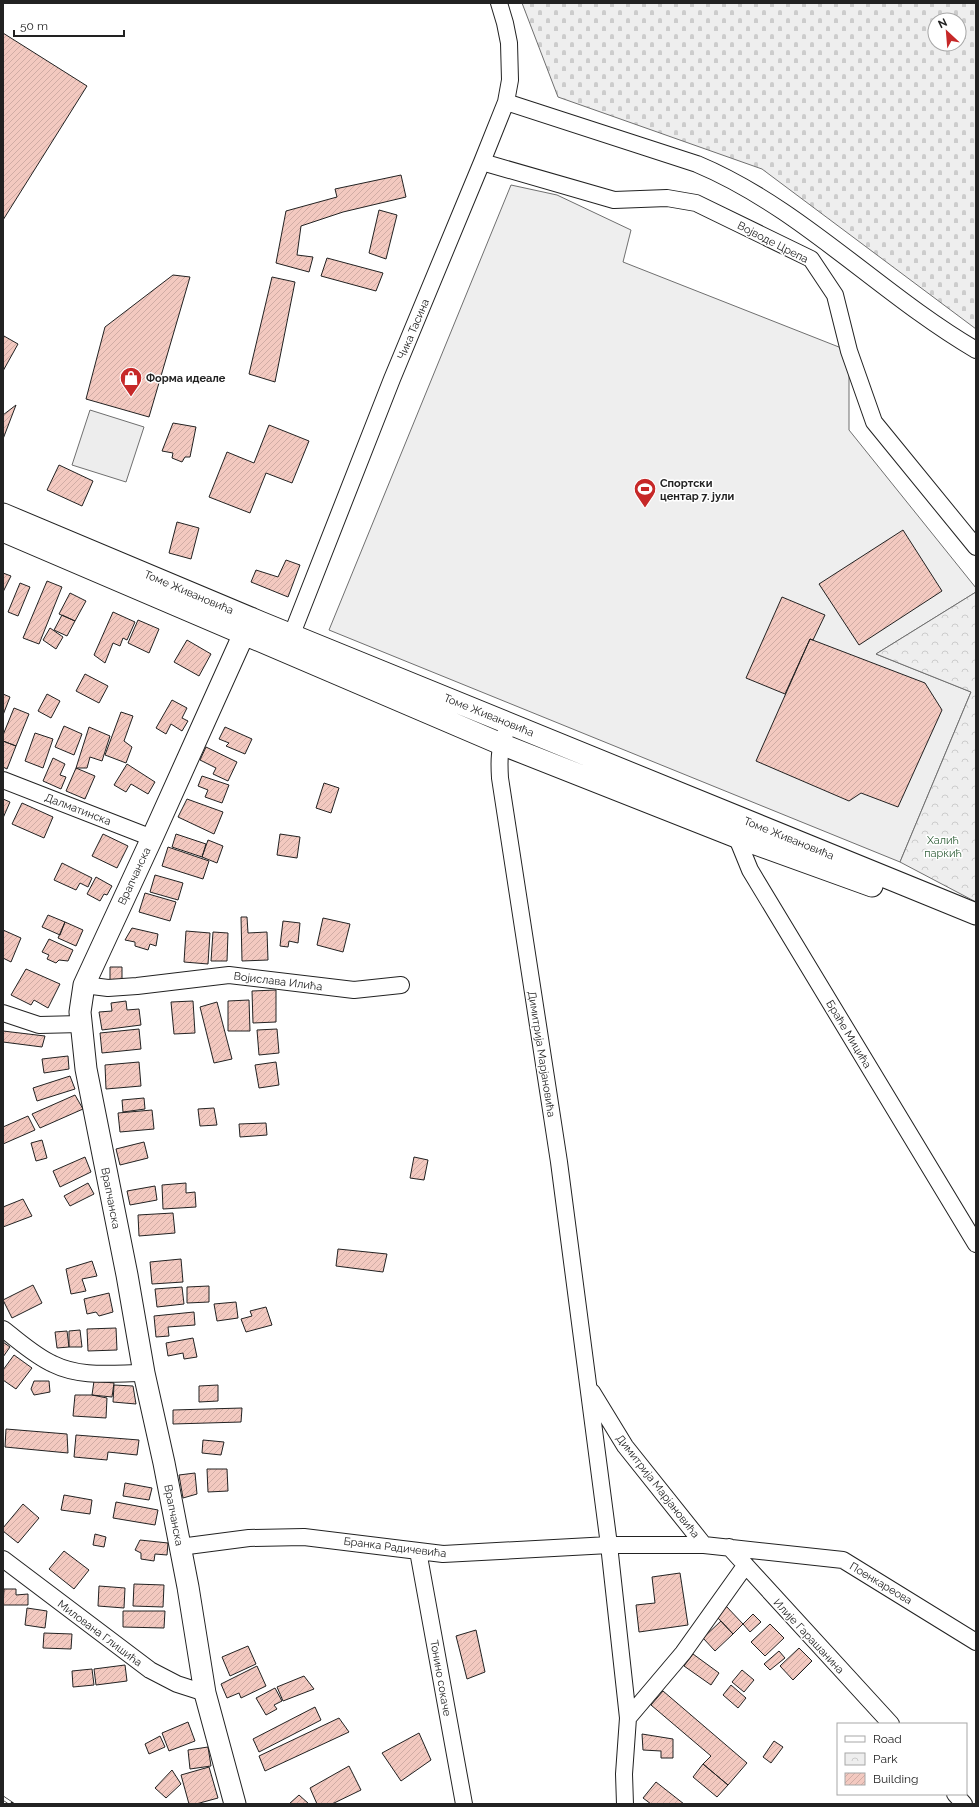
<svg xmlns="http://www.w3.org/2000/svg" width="979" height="1807" viewBox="0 0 979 1807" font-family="Raleway,sans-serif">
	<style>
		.grass { fill: #eee; stroke: #6f6f6f }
		.cemetery { fill: url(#cemetery-stones); stroke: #6f6f6f; fill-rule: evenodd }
		.park { fill: url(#park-crowns); stroke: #6f6f6f }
		.parking { fill: #ededed; stroke: #6f6f6f }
		.building { fill: url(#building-hatch); stroke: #222 }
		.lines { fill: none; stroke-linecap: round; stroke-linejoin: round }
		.minor-casing { stroke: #222; stroke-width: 18 }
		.major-casing { stroke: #222; stroke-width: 23 }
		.minor { stroke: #fff; stroke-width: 16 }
		.major { stroke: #fff; stroke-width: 21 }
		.rail-casing { stroke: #222; stroke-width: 4.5 }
		.rail { stroke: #fff; stroke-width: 3; stroke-dasharray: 9; stroke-linecap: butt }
		.labels { text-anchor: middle; stroke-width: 3; stroke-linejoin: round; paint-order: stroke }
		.street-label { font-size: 11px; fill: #222; stroke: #fff }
		.poi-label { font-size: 11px; font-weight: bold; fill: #222; stroke: #fff; text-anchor: start }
		.park-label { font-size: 11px; fill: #2f5e38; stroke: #fff }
	</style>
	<defs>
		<pattern id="cemetery-stones" width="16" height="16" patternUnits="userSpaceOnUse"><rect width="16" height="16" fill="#eee"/><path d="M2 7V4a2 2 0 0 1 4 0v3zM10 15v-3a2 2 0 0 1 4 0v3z" fill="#ccc"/></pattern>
		<pattern id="park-crowns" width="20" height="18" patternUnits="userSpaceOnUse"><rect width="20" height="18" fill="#eee"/><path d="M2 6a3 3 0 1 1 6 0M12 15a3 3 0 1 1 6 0" fill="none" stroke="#ccc"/></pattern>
		<pattern id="building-hatch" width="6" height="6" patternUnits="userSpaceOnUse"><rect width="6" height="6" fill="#f3c9c0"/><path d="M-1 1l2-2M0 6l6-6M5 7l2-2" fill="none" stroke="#d0aca5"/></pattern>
	</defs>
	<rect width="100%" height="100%" fill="#fff"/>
	<path class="grass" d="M511 185 557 195 631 230 623 262 849 351V430L976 588V592L876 654 971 692 900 862 329 630Z"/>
	<path class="cemetery" d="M522 3H976V329L762 169 558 97ZM935 20H959V44H935Z"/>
	<path class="park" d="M976 592V902L900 862 971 692 876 654Z"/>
	<path class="parking" d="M90 410 144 427 126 482 72 465Z"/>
	<path class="building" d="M3 33 87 86 3 220Z
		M401 175 406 197 343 212 301 226 297 255 313 257 309 272 276 263 286 211 337 197 335 189Z
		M379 210 397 215 386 259 369 253Z
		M327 258 383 273 376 291 321 276Z
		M173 275 190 277 149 417 86 399 105 327Z
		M272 277 295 282 275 382 249 374Z
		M4 336 18 344 3 371V338Z
		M16 405 3 439V415Z
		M173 423 196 427 190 457H185L182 462 172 458 173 453 162 451Z
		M269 425 309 441 292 483 266 473 250 513 209 497 227 452 254 463Z
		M59 465 93 481 82 506 47 490Z
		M177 522 199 528 191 559 169 553Z
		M903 530 942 591 859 645 819 584Z
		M286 560 300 565 288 597 251 582 256 570 278 577Z
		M3 573 11 576 3 592Z
		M47 581 62 587 39 644 23 638Z
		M20 583 30 587 18 616 8 612Z
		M70 593 86 601 75 621 59 614Z
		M782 597 825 615 813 640 810 639 785 694 746 678Z
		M113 612 135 622 127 640 123 638 120 646 113 643 105 663 94 655Z
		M62 615 75 621 67 636 54 630Z
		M138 620 159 629 149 653 128 643Z
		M50 628 63 637 56 649 43 640Z
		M810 639 925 683 942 710 898 807 861 793 849 801 756 761Z
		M187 640 211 654 199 676 174 662Z
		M85 674 108 686 99 703 76 691Z
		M3 694 10 697 3 715Z
		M47 694 60 701 51 718 38 711Z
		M172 700 187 708 182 718 188 721 182 731 171 724 166 734 156 728Z
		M14 708 29 714 16 746 3 741V735Z
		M121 712 133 716 124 741 132 747 126 763 105 755Z
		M64 726 82 734 74 755 55 747Z
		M89 727 110 736 102 761 90 757 87 768H76Z
		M225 727 252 739 245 754 226 746 229 743 219 739Z
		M35 733 53 739 43 768 25 761Z
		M3 741 16 746 7 769 3 767Z
		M206 747 237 762 228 781 213 774 216 768 200 760Z
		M53 758 65 764 60 775 66 777 61 789 43 781Z
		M127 764 155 782 148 794 131 784 126 792 114 785Z
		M76 768 95 776 85 799 66 791Z
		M202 776 229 785 222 803 205 797 208 790 198 786Z
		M324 783 339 788 331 813 316 808Z
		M3 799 10 802 3 818Z
		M187 799 223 812 214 834 178 817Z
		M22 803 53 817 44 838 12 824Z
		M103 834 128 846 117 868 92 856Z
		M176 834 206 844 202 857 172 847Z
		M280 834 300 837 297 858 277 855Z
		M208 840 223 846 217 863 202 857Z
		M168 847 209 861 203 879 162 866Z
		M62 863 92 878 88 887 80 883 76 890 54 880Z
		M155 875 183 883 178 900 150 892Z
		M96 877 112 886 107 895 104 894 100 901 87 894Z
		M145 893 176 902 170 921 139 912Z
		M48 915 65 922 60 935 42 927Z
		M241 917H247L248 933 267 932 268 960 242 961Z
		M323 918 350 924 343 952 317 945Z
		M283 921 300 923 298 943 289 941 288 947 280 946Z
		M65 922 83 930 76 946 58 938Z
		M132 928 158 934 156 946 150 944 148 950 135 946V942L125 940Z
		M3 930 21 938 11 962 3 958Z
		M186 931 210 933 208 964 184 962Z
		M213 932 228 933 227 961H211Z
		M49 939 73 950 68 961 59 960 56 963 47 959 49 955 42 952Z
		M110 967H122V983H110Z
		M26 969 60 984 48 1008 34 1000 31 1005 11 995Z
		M276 990V1022L253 1023 252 991Z
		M249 1000 250 1031H228V1001Z
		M126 1001 127 1010 139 1009 141 1025 102 1030 99 1012 112 1011 111 1003Z
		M193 1001 195 1033 174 1034 171 1002Z
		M217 1002 232 1059 214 1063 200 1007Z
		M139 1029 141 1049 102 1053 100 1033Z
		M277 1029 279 1053 259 1055 257 1030Z
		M3 1031 45 1036 42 1047 3 1042Z
		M68 1056 69 1069 44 1073 42 1059Z
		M139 1062 141 1086 106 1089 105 1065Z
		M276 1062 279 1085 259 1088 255 1065Z
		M70 1076 75 1089 37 1101 33 1088Z
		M75 1095 83 1109 40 1128 32 1114Z
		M144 1098 145 1109 123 1112 122 1100Z
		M214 1108 217 1125 200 1126 198 1109Z
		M152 1110 154 1129 120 1132 118 1113Z
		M28 1116 35 1130 3 1144V1127Z
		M266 1123 267 1135 240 1137 239 1124Z
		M42 1140 47 1158 36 1161 31 1143Z
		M144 1142 148 1158 120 1165 116 1149Z
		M85 1157 91 1172 60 1187 53 1171Z
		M414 1157 428 1160 424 1180 410 1178Z
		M88 1183 94 1194 70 1206 64 1196Z
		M186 1183V1193L195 1192 196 1207 163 1209 162 1185Z
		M155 1186 157 1200 130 1205 127 1191Z
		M23 1199 32 1216 3 1227V1207Z
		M173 1213 175 1233 139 1236 138 1215Z
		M338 1249 387 1254 383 1272 336 1266Z
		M181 1259 183 1282 152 1284 150 1262Z
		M92 1261 97 1276 82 1279 86 1291 71 1294 66 1269Z
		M33 1285 42 1303 12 1318 3 1300Z
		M209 1286V1302L187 1303V1287Z
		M182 1287 184 1304 157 1307 155 1289Z
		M109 1293 113 1312 99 1316 96 1312 87 1314 84 1299Z
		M236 1302 238 1318 217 1321 214 1304Z
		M266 1307 272 1325 246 1332 241 1319 252 1316 250 1311Z
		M194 1312 195 1325 168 1327 169 1336 156 1337 154 1316Z
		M116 1328 117 1350 88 1351 87 1329Z
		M80 1330 82 1347H69V1331Z
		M67 1331 69 1347 57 1348 55 1332Z
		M193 1338 197 1357 184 1359 183 1353 168 1356 166 1343Z
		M3 1342 10 1347 3 1357Z
		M14 1355 32 1368 16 1389 3 1380V1370Z
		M34 1381H49L50 1392 34 1395 31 1389Z
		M94 1381 114 1383 112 1397 92 1395Z
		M114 1385 133 1386 136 1404 113 1402Z
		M218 1385V1401L199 1402V1386Z
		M75 1395H92L107 1398 106 1418 73 1416Z
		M242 1408 241 1422 173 1424V1410Z
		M6 1429 67 1434 68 1453 5 1447Z
		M76 1435 139 1440 137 1455 108 1452 107 1460 74 1457Z
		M203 1440 224 1442 221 1455 202 1453Z
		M207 1469H227L228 1491 208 1492Z
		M195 1473 197 1494 183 1498 179 1475Z
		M125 1483 152 1488 149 1500 123 1496Z
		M64 1495 92 1500 90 1514 61 1510Z
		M116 1502 158 1510 155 1525 113 1518Z
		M23 1504 39 1518 18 1543 3 1531V1528Z
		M95 1534 106 1537 104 1547 93 1545Z
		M140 1540 168 1543 167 1555 155 1554 154 1561 141 1559V1553L135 1550Z
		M64 1551 89 1570 74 1589 49 1569Z
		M680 1573 688 1625 639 1632 636 1605 655 1603 652 1577Z
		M134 1584 164 1585 163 1607 133 1606Z
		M99 1586 125 1588 124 1608 98 1606Z
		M4 1589H16V1595L28 1594V1605H3Z
		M726 1606 743 1624 733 1634 716 1616Z
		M27 1608 47 1611 45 1628 25 1625Z
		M123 1611H165L164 1628 123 1627Z
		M753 1614 761 1622 750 1632 743 1624Z
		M721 1621 733 1634 715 1651 703 1638Z
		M770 1624 784 1638 765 1656 751 1642Z
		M476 1630 485 1672 467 1679 456 1636Z
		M44 1633 72 1634 71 1649 43 1648Z
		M248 1646 256 1664 230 1676 222 1657Z
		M799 1648 812 1661 793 1680 780 1666Z
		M779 1651 785 1658 770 1670 764 1664Z
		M693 1654 719 1673 711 1685 684 1666Z
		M125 1665 127 1681 96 1685 94 1669Z
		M257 1666 266 1686 241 1698 239 1693 227 1698 221 1684Z
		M92 1669 94 1685 73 1687 72 1671Z
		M742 1670 754 1680 744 1692 732 1682Z
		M304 1676 314 1689 283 1701 277 1687Z
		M731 1685 746 1698 738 1708 723 1695Z
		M275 1688 282 1701 274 1705 277 1709 266 1715 256 1698Z
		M663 1691 747 1763 728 1785 703 1764 711 1756 651 1705Z
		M315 1707 321 1720 259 1752 253 1739Z
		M339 1718 349 1732 265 1771 259 1756Z
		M188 1722 195 1741 169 1751 162 1733Z
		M419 1733 431 1760 401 1781 382 1753Z
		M642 1734 673 1739V1758H661V1751L643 1750Z
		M160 1736 165 1747 149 1754 145 1744Z
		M774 1741 783 1747 771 1763 763 1757Z
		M208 1747 211 1766 190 1769 188 1750Z
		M703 1764 728 1785 717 1797 693 1777Z
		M349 1766 361 1790 332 1804H317L310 1788Z
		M209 1767 218 1798 196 1804H189L181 1775Z
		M172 1770 181 1784 166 1798 155 1788Z
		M656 1782 684 1804H651L643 1798Z
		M299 1795 309 1804H289Z"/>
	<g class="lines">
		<g class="minor-casing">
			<path id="minor" d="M506 102 697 164C800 207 880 294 976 350
				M482 162 614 200 667 198 696 203 811 259 835 295 849 351 874 422 976 547
				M288 644 392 379 482 162 506 102 510 80 509 43 505 23 499 3
				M505 734C499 749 499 762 500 778L559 1162 609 1545 628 1718 624 1774 625 1804
				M3 780 152 838
				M742 829 739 843 750 870 976 1244
				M84 985 108 988 137 986 229 975 354 990 401 985
				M3 1013 39 1025 81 1024
				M3 1329C19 1341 35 1356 53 1364 81 1378 114 1373 144 1373
				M592 1392 625 1446 704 1545
				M180 1547 249 1538 304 1537 443 1554 609 1545H704L843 1560 976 1642
				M729 1547 891 1724
				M418 1551 464 1804
				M3 1559 150 1670 177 1684 205 1693
				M628 1718 683 1653 745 1566
				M955 1794 964 1804"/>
		</g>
		<g class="major-casing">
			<path id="major" d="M3 514 260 622 976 914
				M3 531 501 744 739 838 872 886
				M235 1804 205 1693 188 1587 164 1463 144 1373 127 1275 86 1069 80 1012 84 985 152 838 251 618"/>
		</g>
		<use href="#minor" class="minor"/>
		<use href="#major" class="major"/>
		<g class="rail-casing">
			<path id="rail" d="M3 1798 12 1804"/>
		</g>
		<use href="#rail" class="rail"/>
	</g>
	<defs>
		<g id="shop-pin" transform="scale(1.15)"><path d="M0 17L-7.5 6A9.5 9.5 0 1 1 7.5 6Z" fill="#c62828" stroke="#fff"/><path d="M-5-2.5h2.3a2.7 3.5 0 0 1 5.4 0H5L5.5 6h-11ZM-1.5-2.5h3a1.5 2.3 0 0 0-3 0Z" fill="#fff"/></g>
		<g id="stadium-pin" transform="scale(1.15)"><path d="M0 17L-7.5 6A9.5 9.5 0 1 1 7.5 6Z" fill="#c62828" stroke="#fff"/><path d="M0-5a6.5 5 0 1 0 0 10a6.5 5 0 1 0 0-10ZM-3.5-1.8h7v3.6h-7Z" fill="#fff"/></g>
	</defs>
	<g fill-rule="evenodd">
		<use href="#shop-pin" x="131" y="378"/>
		<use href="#stadium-pin" x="645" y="489"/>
	</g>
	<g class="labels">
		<g class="street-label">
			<text transform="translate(773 242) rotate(27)" y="4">Војводе Црепа</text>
			<text transform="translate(413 329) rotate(-67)" y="4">Чика Тасина</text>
			<text transform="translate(189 592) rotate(23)" y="4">Томе Живановића</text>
			<text transform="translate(489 715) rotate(22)" y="4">Томе Живановића</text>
			<text transform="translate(78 809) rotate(21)" y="4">Далматинска</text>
			<text transform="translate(789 838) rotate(22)" y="4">Томе Живановића</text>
			<text transform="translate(134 876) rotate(-65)" y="4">Врапчанска</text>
			<text transform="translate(278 981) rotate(7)" y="4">Војислава Илића</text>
			<text transform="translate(849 1034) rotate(59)" y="4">Браће Мицића</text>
			<text transform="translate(542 1054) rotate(81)" y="4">Димитрија Марјановића</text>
			<text transform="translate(111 1198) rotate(79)" y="4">Врапчанска</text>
			<text transform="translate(658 1486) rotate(52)" y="4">Димитрија Марјановића</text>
			<text transform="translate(174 1515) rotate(79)" y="4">Врапчанска</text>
			<text transform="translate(395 1547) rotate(7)" y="4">Бранка Радичевића</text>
			<text transform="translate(881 1583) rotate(31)" y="4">Поенкареова</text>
			<text transform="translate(100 1633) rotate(37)" y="4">Милована Глишића</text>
			<text transform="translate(809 1636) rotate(47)" y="4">Илије Гарашанина</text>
			<text transform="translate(441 1678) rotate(80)" y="4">Тонино сокаче</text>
		</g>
		<g class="poi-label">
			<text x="146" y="382">Форма идеале</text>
			<text x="660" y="487">Спортски<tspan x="660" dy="13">центар 7. јули</tspan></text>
		</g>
		<g class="park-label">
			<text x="943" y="844">Халић<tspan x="943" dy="13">паркић</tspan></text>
		</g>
	</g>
	<rect width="979" height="1807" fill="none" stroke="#222222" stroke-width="8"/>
	<rect x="837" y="1723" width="130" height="72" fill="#ffffff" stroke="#a7a7a7"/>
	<rect x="845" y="1736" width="20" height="6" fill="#ffffff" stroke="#a7a7a7"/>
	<text x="873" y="1743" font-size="12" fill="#222222">Road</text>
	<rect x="845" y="1753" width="20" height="12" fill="url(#park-crowns)" stroke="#a7a7a7"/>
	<text x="873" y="1763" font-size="12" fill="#222222">Park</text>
	<rect x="845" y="1773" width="20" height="12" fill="url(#building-hatch)" stroke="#a7a7a7"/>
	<text x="873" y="1783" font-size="12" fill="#222222">Building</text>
	<g transform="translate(947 32) rotate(334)"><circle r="19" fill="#ffffff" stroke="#a7a7a7"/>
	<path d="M0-3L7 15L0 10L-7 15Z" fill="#c62828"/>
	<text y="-6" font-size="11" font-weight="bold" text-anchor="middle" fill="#222222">N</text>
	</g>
	<path d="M14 30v6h110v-6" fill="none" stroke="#222222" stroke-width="2"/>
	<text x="20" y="30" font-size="12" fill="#222222" stroke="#ffffff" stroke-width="3" paint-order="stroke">50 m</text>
</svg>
